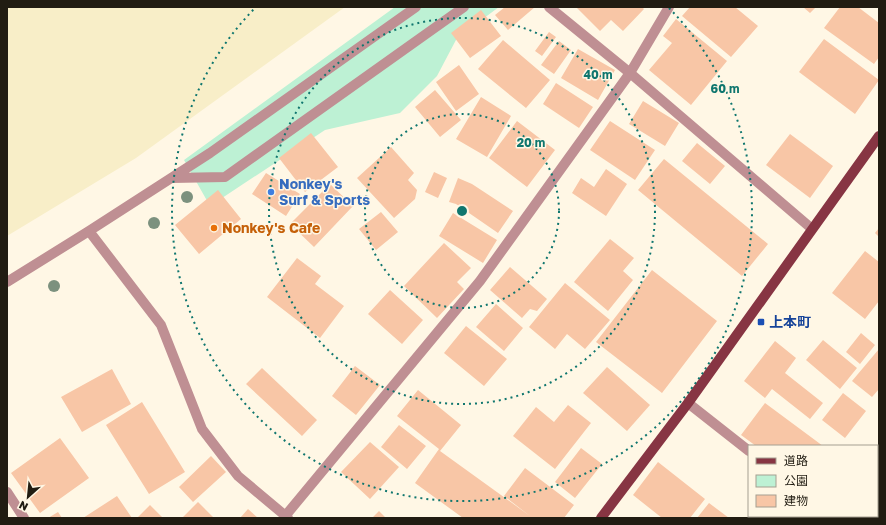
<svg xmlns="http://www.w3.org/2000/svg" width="886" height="525" viewBox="0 0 886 525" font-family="'Golos Text','Noto Sans JP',sans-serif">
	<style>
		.green { fill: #bdf1d4 }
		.sand { fill: #f8eec8 }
		.building { fill: #f8c6a6 }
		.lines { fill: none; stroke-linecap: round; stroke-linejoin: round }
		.minor { stroke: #bf8f93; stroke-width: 10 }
		.major { stroke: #873543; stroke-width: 10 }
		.tree { fill: #7c917e }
		.ring { fill: none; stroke: #0f766e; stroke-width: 2; stroke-dasharray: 2 4 }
		.shop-dot { fill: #3f7fe0; stroke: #fff7e5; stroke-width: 1.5 }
		.food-dot { fill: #e8710a; stroke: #fff7e5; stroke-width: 1.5 }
		.transit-dot { fill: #1a4fb4; stroke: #fff7e5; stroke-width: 1.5 }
		.labels { text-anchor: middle; stroke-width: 3; stroke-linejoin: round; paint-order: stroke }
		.shop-label { font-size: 14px; font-weight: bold; fill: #366cbe; stroke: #fff7e5; text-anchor: start }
		.food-label { font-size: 14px; font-weight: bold; fill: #c56008; stroke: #fff7e5; text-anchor: start }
		.transit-label { font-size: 14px; font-weight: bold; fill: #164399; stroke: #fff7e5; text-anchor: start }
		.centre { fill: #0f766e; stroke: #fff7e5; stroke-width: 2 }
		.ring-label { font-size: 12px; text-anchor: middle; font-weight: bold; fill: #0f766e; stroke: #fff7e5; stroke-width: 3; stroke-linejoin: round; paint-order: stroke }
	</style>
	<rect width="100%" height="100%" fill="#fff7e5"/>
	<path class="green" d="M395 7H499L457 38 437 76 400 113 325 130 210 206 184 160Z"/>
	<path class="sand" d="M7 7H345L136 158 7 236Z"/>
	<path class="building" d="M505 7H535L508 30 495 15Z
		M576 7H642L644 9 623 31 611 20 600 31Z
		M690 7H735L758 26 731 57 682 16Z
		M803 7H816L810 13Z
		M840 7H858L879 23V57L874 64 824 28Z
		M481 10 501 36 470 58 451 33Z
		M676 19 727 61 691 105 649 70 672 43 663 36Z
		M549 32 556 37 542 56 535 51Z
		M824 39 879 80 855 114 799 72Z
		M503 40 550 80 526 108 478 69Z
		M559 41 571 50 554 74 541 65Z
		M578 49 615 70 598 100 561 78Z
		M459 65 479 94 456 111 436 82Z
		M556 83 593 107 579 128 543 104Z
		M435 90 461 120 440 137 415 107Z
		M481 97 511 116 487 157 456 139Z
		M643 101 679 123 665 146 629 124Z
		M517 121 555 150 527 187 489 158Z
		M610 121 655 150 635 180 590 150Z
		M311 133 338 167 305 192 279 158Z
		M790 134 833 166 810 198 766 165Z
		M697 143 725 166 710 184 682 161Z
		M391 147 414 173 408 180 417 190 415 199 394 218 357 178Z
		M664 159 768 244 742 276 638 190Z
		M606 169 627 184 606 216 572 193 581 178 594 187Z
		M434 172 447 178 438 198 425 192Z
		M266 173 300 194 286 216 252 194Z
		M458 178 472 184 513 211 498 233 456 204 449 202Z
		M330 184 353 206 314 247 290 224Z
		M218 190 241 219 199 254 175 225Z
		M381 212 398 232 376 250 359 229Z
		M453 213 497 240 483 263 439 236Z
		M879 228V237L875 233Z
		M610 239 634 258 623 271 633 280 608 311 574 282Z
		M444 243 471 268 457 282 464 289 437 318 404 286Z
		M865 251 879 262V301L865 319 832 293Z
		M297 258 321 276 315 284 344 306 320 338 267 297Z
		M510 267 547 299 537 311 530 309 522 318 490 290Z
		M652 270 717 321 662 393 596 342Z
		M565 283 610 320 585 349 567 334 555 349 529 327Z
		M390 290 423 320 402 344 368 314Z
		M496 304 523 328 504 351 476 327Z
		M466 326 507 359 484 386 444 353Z
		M861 333 875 345 860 364 846 352Z
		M823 340 857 368 840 389 806 360Z
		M775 341 796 358 785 373 823 403 810 419 772 389 765 398 744 381Z
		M879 349V389L872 397 852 381Z
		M355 366 380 385 356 415 332 396Z
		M607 367 650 405 627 431 583 393Z
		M262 368 317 420 302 436 246 384Z
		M112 369 131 404 82 432 61 397Z
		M418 390 461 425 440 451 530 516 504 496 525 468 574 505 564 518H463L415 483 439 449 397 416Z
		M843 393 866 411 845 438 822 420Z
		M142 402 185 472 149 494 106 425Z
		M765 403 823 446H756L741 435Z
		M568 405 591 423 555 469 513 436 536 407 554 422Z
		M399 425 426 446 407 469 381 447Z
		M60 438 89 478 40 513 11 473Z
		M370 442 399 467 370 499 341 472Z
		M581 448 602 464 575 498 555 482Z
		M211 456 226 472 193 502 179 487Z
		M658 462 705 499 690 518H662L633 495Z
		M877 492 879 493V518H850L847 516H877Z
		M117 496 132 518H83Z
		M198 502 214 518H182Z
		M709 503 729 518H697Z
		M150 505 163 518H137Z
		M248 509 258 518H240Z
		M379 511 386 518H372Z
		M58 512 62 518H48Z
		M779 516H815L817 518H781Z"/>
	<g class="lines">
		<path class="minor" d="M549 7 630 73 811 228
			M172 178 225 177 464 7
			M89 231 161 325 202 429 238 476 288 518
			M7 282 89 231 210 153 416 7
			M688 403 749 451
			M7 492 24 518
			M286 515 480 281 630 73 669 7
			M831 516 833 518"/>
		<path class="major" d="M601 518 688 403 879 136"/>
	</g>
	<g class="tree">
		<circle cx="187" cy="197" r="6"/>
		<circle cx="154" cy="223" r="6"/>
		<circle cx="54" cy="286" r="6"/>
	</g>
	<g class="ring">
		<circle cx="462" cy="211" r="97"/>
		<circle cx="462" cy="211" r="193"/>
		<path d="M669 8A290 290 0 1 1 255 8"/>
	</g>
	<circle class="shop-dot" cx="271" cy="192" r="4"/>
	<circle class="food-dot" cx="214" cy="228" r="4"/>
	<rect class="transit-dot" x="757" y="318" width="8" height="8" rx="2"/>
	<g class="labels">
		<g class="shop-label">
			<text x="279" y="189">Nonkey's<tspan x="279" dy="16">Surf &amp; Sports</tspan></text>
		</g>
		<g class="food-label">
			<text x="222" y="233">Nonkey's Cafe</text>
		</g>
		<g class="transit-label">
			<text x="769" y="327">上本町</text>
		</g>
	</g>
	<circle cx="462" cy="211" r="6" class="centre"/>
	<g class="ring-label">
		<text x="598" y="79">40 m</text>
		<text x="725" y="93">60 m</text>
		<text x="531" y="147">20 m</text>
	</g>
	<rect width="886" height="525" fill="none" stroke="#211c12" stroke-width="16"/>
	<rect x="748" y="445" width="130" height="72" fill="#fff7e5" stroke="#a69f91"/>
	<rect x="756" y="458" width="20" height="6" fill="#873543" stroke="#a69f91"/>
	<text x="784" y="465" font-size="12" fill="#211c12">道路</text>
	<rect x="756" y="475" width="20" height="12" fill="#bdf1d4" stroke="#a69f91"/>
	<text x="784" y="485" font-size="12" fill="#211c12">公園</text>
	<rect x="756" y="495" width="20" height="12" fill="#f8c6a6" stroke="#a69f91"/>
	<text x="784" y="505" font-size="12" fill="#211c12">建物</text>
	<g transform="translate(28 497) rotate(207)" stroke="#fff7e5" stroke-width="3" paint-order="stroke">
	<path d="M0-3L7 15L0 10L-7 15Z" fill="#211c12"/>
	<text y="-6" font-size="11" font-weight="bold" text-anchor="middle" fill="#211c12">N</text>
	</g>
</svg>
